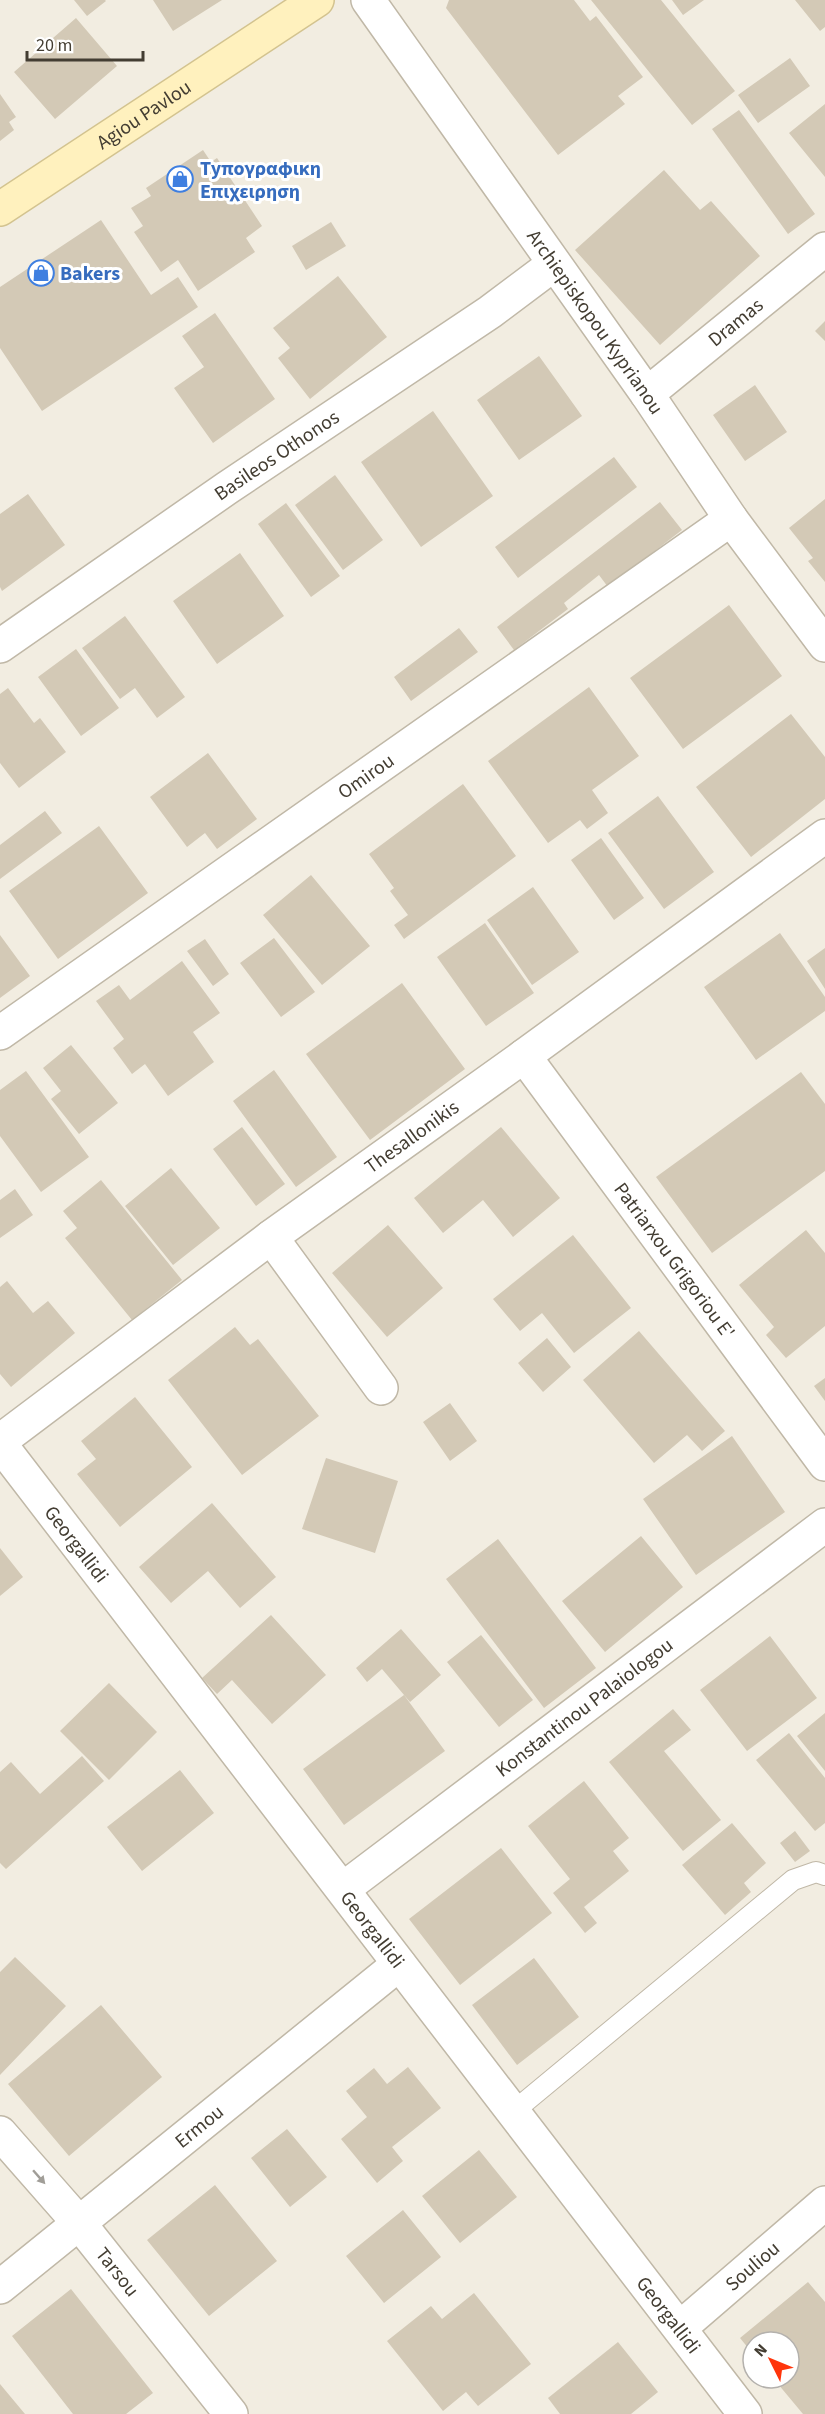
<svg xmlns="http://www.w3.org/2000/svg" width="825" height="2414" viewBox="0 0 825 2414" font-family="'Source Sans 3',sans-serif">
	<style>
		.building { fill: #d3c9b6 }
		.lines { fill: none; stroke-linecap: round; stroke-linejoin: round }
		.service-casing { stroke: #c0b8a7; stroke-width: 22 }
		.minor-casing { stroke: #c0b8a7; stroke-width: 36 }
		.secondary-casing { stroke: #d3c38f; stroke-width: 36 }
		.service { stroke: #fff; stroke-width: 20 }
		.minor { stroke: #fff; stroke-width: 33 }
		.secondary { stroke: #fff1be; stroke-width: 33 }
		.oneway { fill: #a19e98 }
		.labels { text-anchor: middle; stroke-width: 6; stroke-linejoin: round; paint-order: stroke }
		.street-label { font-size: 20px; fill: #433d32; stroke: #fff }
		.shop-label { font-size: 20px; font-weight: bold; fill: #366cbe; stroke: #fff; text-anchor: start }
	</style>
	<rect width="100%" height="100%" fill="#f2ede1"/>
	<path class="building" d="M74 0H105L106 1 87 16Z
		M153 0H222L173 31Z
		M449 0H574L590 21 596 16 643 77 618 96 625 104 558 155 446 8Z
		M591 0H661L735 91 692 125Z
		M672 0H704L683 15Z
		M795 0H825V27L820 31Z
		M76 18 117 66 55 119 14 72Z
		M790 58 810 86 758 123 738 95Z
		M0 94 16 117 9 122 14 130 0 141Z
		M825 104V177L789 133Z
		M739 110 815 214 788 234 712 129Z
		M203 150 211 162 217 158 262 226 246 238 255 252 198 291 178 260 161 272 134 232 143 226 131 208 151 196 146 188Z
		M664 170 700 210 711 201 760 256 660 345 575 250Z
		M101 220 151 295 178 277 198 307 42 411 0 348V287Z
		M331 222 346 246 306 270 292 246Z
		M338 276 387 337 310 399 278 358 290 348 273 328Z
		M215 313 275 399 213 443 174 388 204 367 182 336Z
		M825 321V341L815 331Z
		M539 356 582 416 519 460 477 400Z
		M755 385 787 432 745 461 713 415Z
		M433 411 493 496 421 547 361 462Z
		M614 457 637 487 518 578 495 547Z
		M335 475 383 540 343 570 295 505Z
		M28 494 65 545 2 591 0 587V514Z
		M825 499V582L808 561 813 558 789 528Z
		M660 502 682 530 608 587 599 575 564 603 568 609 514 650 497 627Z
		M286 503 340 576 311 597 258 524Z
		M240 553 284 616 217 664 173 601Z
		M729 605 782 676 683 749 630 678Z
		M125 616 185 697 157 718 135 688 120 699 82 648Z
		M459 628 478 652 411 701 394 677Z
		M76 649 119 708 81 736 38 677Z
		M589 687 639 756 592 790 608 813 587 829 580 820 548 843 488 761Z
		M8 688 34 723 40 718 66 752 19 788 0 763V694Z
		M791 714 825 757V799L751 857 696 787Z
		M208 753 257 819 217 849 205 833 187 847 150 797Z
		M463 784 516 856 404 939 394 925 408 915 390 891 394 888 369 854Z
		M658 796 714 872 664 909 608 833Z
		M45 811 62 833 0 879V845Z
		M99 826 148 893 58 959 9 891Z
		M601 838 644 898 614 920 571 860Z
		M311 875 370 946 322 985 263 915Z
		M533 887 579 952 532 985 487 920Z
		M485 923 534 993 486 1026 437 957Z
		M780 933 825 997V1011L756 1060 704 987Z
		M0 935 30 976 0 998Z
		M274 938 315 992 281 1017 240 963Z
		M205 939 229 974 213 986 187 951Z
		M825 948V989L807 961Z
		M182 961 220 1013 193 1032 214 1062 168 1096 145 1064 132 1074 113 1048 124 1039 96 1001 119 985 130 1000Z
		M402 983 465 1069 370 1140 306 1054Z
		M71 1045 118 1103 79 1134 51 1099 61 1091 43 1068Z
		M274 1070 337 1157 296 1187 233 1101Z
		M26 1071 89 1157 41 1192 0 1136V1090Z
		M801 1072 825 1104V1171L712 1253 656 1177Z
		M242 1127 285 1184 256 1206 213 1149Z
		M501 1127 560 1198 513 1237 483 1200 443 1233 414 1198Z
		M171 1168 220 1228 173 1265 125 1206Z
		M101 1180 182 1280 132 1320 65 1238 77 1228 63 1211Z
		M15 1189 33 1215 0 1238V1200Z
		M388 1225 443 1288 387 1337 332 1273Z
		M806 1230 825 1253V1326L786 1358 766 1335 774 1327 739 1285Z
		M573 1235 631 1308 574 1353 542 1313 520 1331 493 1299Z
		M7 1281 33 1313 48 1301 75 1333 11 1387 0 1374V1287Z
		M235 1327 250 1345 258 1339 319 1416 242 1475 168 1380Z
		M639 1331 725 1431 702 1451 687 1435 654 1463 583 1380Z
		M547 1338 571 1367 543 1392 518 1363Z
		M825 1378V1401L814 1386Z
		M135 1397 192 1467 120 1527 77 1474 96 1459 81 1441Z
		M450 1403 477 1441 450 1461 423 1422Z
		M732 1436 785 1512 696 1575 643 1499Z
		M326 1458 398 1481 375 1553 302 1529Z
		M212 1503 276 1577 240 1608 208 1571 171 1603 139 1567Z
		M641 1536 683 1587 605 1652 562 1601Z
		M498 1539 596 1668 544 1708 446 1579Z
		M0 1548 23 1577 0 1596Z
		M271 1615 326 1675 272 1724 232 1680 217 1694 202 1678Z
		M401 1629 441 1675 410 1702 382 1669 367 1682 356 1668Z
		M481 1635 533 1700 499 1727 447 1662Z
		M770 1636 817 1698 747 1751 700 1690Z
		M109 1683 157 1732 109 1780 60 1731Z
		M404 1695 445 1751 344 1825 303 1769Z
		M673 1709 691 1730 664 1751 721 1820 683 1851 609 1762Z
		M825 1713V1771L797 1736Z
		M789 1733 825 1778V1823L815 1831 756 1760Z
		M82 1756 104 1781 6 1869 0 1863V1772L11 1762 40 1794Z
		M180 1770 214 1813 142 1871 107 1827Z
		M584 1781 629 1838 613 1851 629 1871 584 1907 597 1923 585 1933 553 1893 570 1879 528 1826Z
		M732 1823 766 1863 744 1883 751 1892 725 1915 682 1865Z
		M795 1831 810 1851 795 1862 780 1843Z
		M501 1848 552 1913 460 1985 409 1919Z
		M15 1957 66 2006 0 2075V1972Z
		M534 1958 579 2017 517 2065 472 2005Z
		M101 2005 162 2077 69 2156 8 2084Z
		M408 2067 441 2108 392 2147 403 2161 377 2183 341 2139 367 2117 346 2091 374 2068 387 2084Z
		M287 2129 327 2177 290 2207 251 2158Z
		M479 2150 517 2197 460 2243 422 2196Z
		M215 2185 277 2261 209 2316 147 2240Z
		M403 2210 441 2257 384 2303 346 2256Z
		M808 2282 825 2302V2414H803L773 2378H789V2342H753V2354L740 2338Z
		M71 2289 153 2393 126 2414H73L12 2336Z
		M474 2293 531 2364 478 2406 466 2392 443 2411 387 2341 431 2306 442 2319Z
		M618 2342 658 2392 631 2414H560L548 2398Z
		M0 2384 25 2414H0Z"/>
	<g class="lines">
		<g class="service-casing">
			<path id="service" d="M514 2111 793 1880 816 1872 825 1875"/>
		</g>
		<g class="minor-casing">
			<g id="minor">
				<path id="s1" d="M368 0 647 394 731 519 825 645"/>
				<path id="s2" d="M647 394 825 249"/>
				<path id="s3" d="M0 646 227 488 490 312 554 264"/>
				<path id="s4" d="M0 1033 731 519"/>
				<path id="s5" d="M524 1056 825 1464"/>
				<path d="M271 1237 381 1388"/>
				<path id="s6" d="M0 1441 271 1237 524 1056 825 836"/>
				<path id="s7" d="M0 1444 745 2414"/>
				<path id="s8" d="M343 1889 825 1525"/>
				<path id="s9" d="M0 2133 79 2223 231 2414"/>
				<path id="s10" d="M0 2287 399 1964"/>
				<path id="s11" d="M681 2327 825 2203"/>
			</g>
		</g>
		<g class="secondary-casing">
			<g id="secondary">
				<path id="s12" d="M0 209 317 0"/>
			</g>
		</g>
		<use href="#service" class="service"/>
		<use href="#minor" class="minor"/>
		<use href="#secondary" class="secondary"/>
	</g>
	<defs><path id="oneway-solid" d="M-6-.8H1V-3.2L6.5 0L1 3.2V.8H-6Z" transform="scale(1.5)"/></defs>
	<use class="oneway" href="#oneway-solid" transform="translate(39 2177) rotate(49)"/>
	<defs>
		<g id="shop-ring" transform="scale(1.35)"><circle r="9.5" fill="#fff" stroke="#3f7fe0" stroke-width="1.5"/><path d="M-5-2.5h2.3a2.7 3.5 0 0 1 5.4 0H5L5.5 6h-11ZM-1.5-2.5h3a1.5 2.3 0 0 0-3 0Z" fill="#3f7fe0"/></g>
	</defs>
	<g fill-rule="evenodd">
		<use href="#shop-ring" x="180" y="179"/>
		<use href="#shop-ring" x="41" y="273"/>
	</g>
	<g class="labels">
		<g class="street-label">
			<text dy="7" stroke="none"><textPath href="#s12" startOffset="172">Agiou Pavlou</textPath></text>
			<text dy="7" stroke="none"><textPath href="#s2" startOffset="114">Dramas</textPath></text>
			<text dy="7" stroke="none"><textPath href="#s1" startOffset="394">Archiepiskopou Kyprianou</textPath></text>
			<text dy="7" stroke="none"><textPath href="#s3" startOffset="336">Basileos Othonos</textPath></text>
			<text dy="7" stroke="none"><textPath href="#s4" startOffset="447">Omirou</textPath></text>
			<text dy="7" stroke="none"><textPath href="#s6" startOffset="512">Thesallonikis</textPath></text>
			<text dy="7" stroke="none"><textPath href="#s5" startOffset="254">Patriarxou Grigoriou E'</textPath></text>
			<text dy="7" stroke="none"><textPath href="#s7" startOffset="126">Georgallidi</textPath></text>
			<text dy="7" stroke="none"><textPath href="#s8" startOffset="302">Konstantinou Palaiologou</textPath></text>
			<text dy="7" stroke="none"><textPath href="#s7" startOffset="612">Georgallidi</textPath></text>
			<text dy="7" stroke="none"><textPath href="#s10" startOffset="256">Ermou</textPath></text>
			<text dy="7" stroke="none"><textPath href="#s11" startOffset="94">Souliou</textPath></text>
			<text dy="7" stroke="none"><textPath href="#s9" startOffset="182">Tarsou</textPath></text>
			<text dy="7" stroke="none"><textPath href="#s7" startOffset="1098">Georgallidi</textPath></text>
		</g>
		<g class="shop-label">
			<text x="200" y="175">Tyπογραφικη<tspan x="200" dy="23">Επιχειρηση</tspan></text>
			<text x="60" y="280">Bakers</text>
		</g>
	</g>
	<g transform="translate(771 2360) rotate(313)"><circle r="28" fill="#ffffff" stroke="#b4b1ad" stroke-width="1.5"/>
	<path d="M0-4.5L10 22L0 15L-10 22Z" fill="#ff350b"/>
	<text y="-9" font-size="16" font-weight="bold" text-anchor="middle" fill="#433d32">N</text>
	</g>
	<path d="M27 51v9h116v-9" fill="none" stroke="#433d32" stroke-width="3"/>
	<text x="36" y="51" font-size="18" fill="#433d32" stroke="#ffffff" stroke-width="4.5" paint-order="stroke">20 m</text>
</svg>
